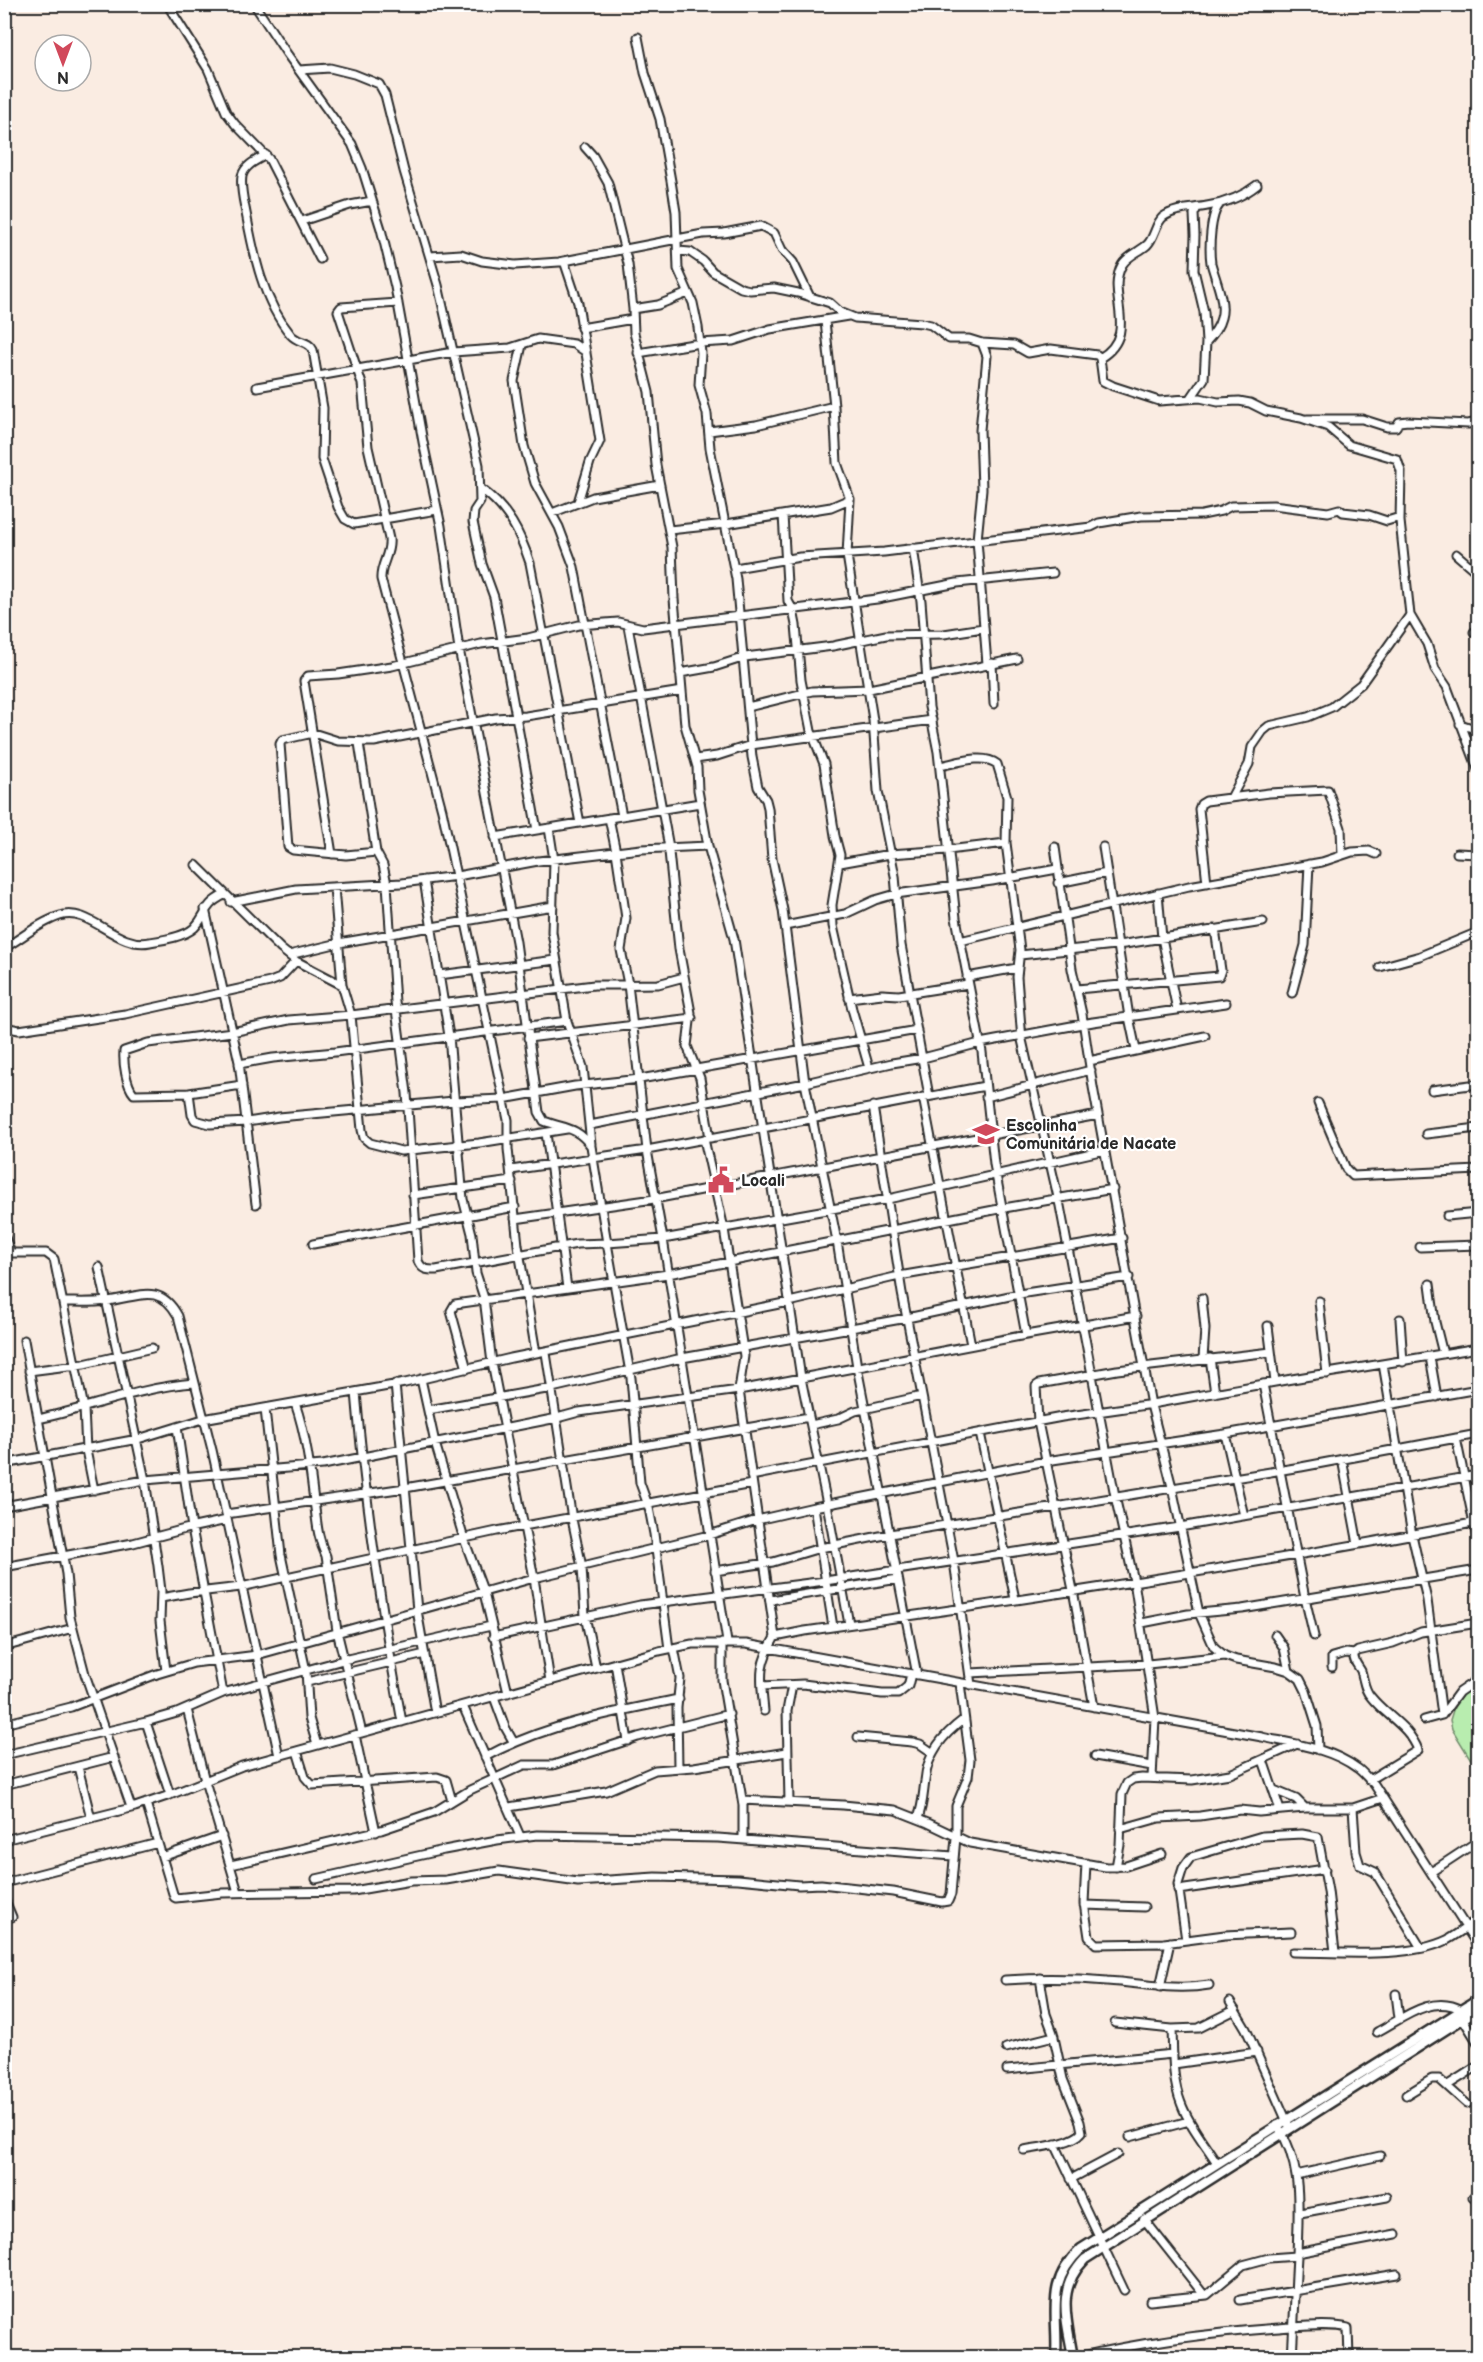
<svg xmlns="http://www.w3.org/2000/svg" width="1483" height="2362" viewBox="0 0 1483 2362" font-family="'Balsamiq Sans',sans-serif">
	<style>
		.green { fill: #b8edaf; stroke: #728c6d; stroke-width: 1.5 }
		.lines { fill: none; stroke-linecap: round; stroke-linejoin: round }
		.minor-casing { stroke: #2b2b2b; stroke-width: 11 }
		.major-casing { stroke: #2b2b2b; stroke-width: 13 }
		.minor { stroke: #fff; stroke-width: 7 }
		.major { stroke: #fff; stroke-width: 8 }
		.labels { text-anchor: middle; stroke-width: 4.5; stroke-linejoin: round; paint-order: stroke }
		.poi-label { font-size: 16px; font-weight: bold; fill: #2b2b2b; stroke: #fff; text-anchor: start }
	</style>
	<rect width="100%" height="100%" fill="#faece2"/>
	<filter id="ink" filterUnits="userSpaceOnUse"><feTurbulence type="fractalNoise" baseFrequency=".0167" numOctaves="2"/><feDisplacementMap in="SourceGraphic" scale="12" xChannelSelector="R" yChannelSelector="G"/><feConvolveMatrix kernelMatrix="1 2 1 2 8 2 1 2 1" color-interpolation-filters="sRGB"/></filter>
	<g filter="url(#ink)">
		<path class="green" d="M1478 1683V1771L1452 1729 1450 1720 1454 1707 1465 1690Z"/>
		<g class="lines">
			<g class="minor-casing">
				<path id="minor" d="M167 4 208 69 226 112 235 124 269 159 320 259
					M254 4 287 54 352 144 362 168 381 229 395 287 423 442 441 526 459 649 516 942 539 1112 544 1121C565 1129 576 1126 591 1146L607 1243 663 1239 727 1642
					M638 37 645 73 660 119 671 181 676 212 678 269 693 303 698 327 701 353 699 385 707 414 710 448 736 579 752 757 758 787 766 800 768 808 772 859 783 910 805 1083 837 1241 857 1367 917 1675
					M299 70 330 68 354 74 379 84 385 95 404 171 438 285 479 465 480 502 474 511 473 522 482 564 494 597 537 830
					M585 147 593 156 608 183 628 264 633 309 634 333 649 392 656 465 672 547 674 599 685 725 697 767 698 790 708 846 734 939 801 1378 827 1504 849 1624
					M266 155C257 160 245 165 242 176 240 188 244 202 246 213 254 256 263 301 291 335 298 343 309 341 313 350L323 408 322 459 338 507 345 519 354 524 437 510
					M302 221 350 205 372 201
					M678 251 690 252 703 261 713 272 741 288 750 290 774 288 798 293 830 303 840 312 855 318 922 323 931 325 949 339H969L982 343 1014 345 1028 353 1051 349 1097 355 1100 358 1103 381 1113 386 1159 401 1200 398 1218 402 1239 401 1250 403 1266 411 1301 418 1328 427 1349 445 1397 459 1401 471 1400 521 1410 615 1361 684 1332 707 1308 717 1269 726 1263 731 1252 747 1249 764 1232 796
					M430 256 461 254 482 261 515 265 559 262 703 234 724 233 761 226 774 233 782 250 793 262 810 297
					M564 261 578 303 600 441 590 462 578 502
					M398 303 341 307 338 311 362 384 368 447 389 539C391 554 380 564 381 579L442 810 508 1120V1149L518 1245 536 1353
					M633 309 658 305 688 293
					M825 321 834 406 837 463 850 499 847 555 873 720 878 791 895 876 901 945 929 1096
					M581 328 633 319
					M1206 342C1212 336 1219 326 1221 318 1226 302 1215 279 1211 263 1209 249 1210 214 1220 204
					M982 343 987 356 980 430 982 489 977 540 987 664
					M522 345 514 381 524 446 535 483 559 527 574 567 622 816
					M638 353 700 343 733 341 770 329 848 316
					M1100 358C1141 333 1105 295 1122 265 1127 256 1139 252 1147 245 1155 237 1155 224 1163 217 1175 208 1192 209 1207 206 1226 203 1242 197 1257 185
					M257 387 453 352 510 348 538 339 574 344 586 352
					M1191 398 1204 379 1206 342 1204 312 1194 270 1195 235 1194 214 1197 208
					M1307 419H1362L1387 427H1396L1399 422 1408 421 1468 424 1478 422
					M709 431 756 425 834 406
					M481 489C508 508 520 533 530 563L580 823
					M552 513 593 497 660 485
					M783 515 788 601 793 610 796 625 801 680 811 731 824 764 835 836 840 855 832 905 833 926 852 1009 869 1068
					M669 530 726 524 831 507 850 499
					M913 548 921 601 929 707 938 752 956 918 982 1052 994 1164 1026 1335
					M1456 554 1478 573
					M735 568 800 557 884 552 1091 527 1099 523 1141 516 1202 515 1221 511 1231 506 1273 505 1328 512 1339 509 1343 512 1369 515 1387 521 1400 517
					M1410 615 1427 644 1435 669 1447 687 1478 769
					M628 626 668 842 679 949 691 1013 687 1046 700 1078 710 1138
					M1474 632 1478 633
					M992 663 994 704
					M680 673 714 667 745 657 833 646 886 635 944 634 983 628
					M748 707 812 691 869 689 1017 659
					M1460 724 1478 730
					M359 743 376 852 383 865 387 884 395 1002 407 1093 418 1261C422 1270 427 1270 436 1270L577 1244 607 1243 631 1378 640 1483 649 1508 654 1534 669 1649
					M695 759 717 756 751 745 932 720
					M940 766C956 763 983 753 997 764L1007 797 1006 843 1020 950 1017 977 1022 1040 1060 1206 1115 1496 1134 1581 1155 1718 1152 1778
					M609 818 616 852 626 918 621 950 628 984 647 1150 663 1239 888 1199 1105 1150
					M549 828 554 860 552 932 567 1021 583 1067 591 1144
					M495 837 700 803
					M1055 847 1072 969 1082 1014 1093 1087 1151 1405 1172 1487 1199 1613 1214 1647 1225 1656 1236 1660 1276 1667 1289 1671 1300 1679 1306 1691 1317 1726 1318 1750
					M1103 847 1129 1017 1136 1050
					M376 852 346 855 293 850 288 847 280 744 282 740 313 733 338 741 374 742 496 718 526 716 682 691
					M1457 853 1478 854
					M332 854 304 681 308 676 338 674 392 666 481 644 528 638 579 625 618 622 643 628 877 599 957 583 1053 573
					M840 863 890 854 948 850 1006 843
					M196 865 281 949 296 961 342 985
					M424 880 449 1036 463 1199 472 1234 476 1273 484 1298 492 1363 534 1578 550 1681
					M1058 883 1107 873
					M1207 883 1199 809 1201 804 1206 801 1269 793 1328 790 1341 828 1342 855
					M334 887 342 985 351 1015 362 1130 364 1138 370 1143 401 1151 479 1143 567 1129
					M1158 893 1162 938 1177 1010
					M231 902 296 889 402 883 457 876 538 861 641 849 708 846
					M205 909 239 1062 256 1204
					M785 926 845 914 875 900 896 894 992 881 1057 869
					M960 941 1189 886 1322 862 1352 852 1369 851 1376 854
					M4 948C22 938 40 922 60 916 90 906 116 949 150 942 163 940 184 937 194 928 208 914 202 906 224 895
					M289 955 339 943 553 906
					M1020 955 1125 944 1263 922
					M1380 967 1420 956 1478 932
					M439 975 556 960
					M967 977 1017 968
					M1077 989 1219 976 1221 970 1215 929
					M1292 993 1305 945 1309 864
					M849 998 882 994 899 995 968 984
					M4 1029 9 1028 19 1030 125 1014 270 982 280 978 296 961
					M528 1038 692 1018
					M1089 1061 1205 1036
					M239 1064 273 1058 335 1052 567 1021
					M242 1085 189 1093 134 1094C126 1085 123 1063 124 1051L148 1043 232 1032 289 1020 351 1015 594 985 658 984 684 977
					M1432 1090 1478 1084
					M189 1093 192 1115 195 1120 210 1124 247 1122 279 1117 454 1101 503 1099 575 1086 640 1079 917 1030
					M923 1097 971 1345
					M986 1097 1091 1070
					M1318 1103 1346 1169 1353 1176 1478 1170
					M873 1106 902 1293 954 1561 971 1685
					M590 1125 805 1083 892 1063 923 1058 980 1043 1093 1022 1226 1003
					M546 1133 567 1288
					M1426 1134 1478 1128
					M704 1139 724 1229 744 1356 739 1390 775 1637C757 1667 761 1678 764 1711
					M511 1170 647 1150 985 1086
					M413 1195 512 1181
					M1447 1216 1478 1213
					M515 1219 654 1199 1098 1115
					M4 1235 11 1253H46L54 1259 84 1408 86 1450 94 1490
					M313 1244 515 1207
					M1420 1247 1478 1245
					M99 1267 145 1480 158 1566 161 1591 160 1621 166 1671
					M1430 1284 1435 1322 1443 1354
					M1202 1298 1205 1329 1203 1359
					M1319 1301 1327 1374
					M63 1302C77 1302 92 1303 107 1301 137 1298 159 1281 178 1316L212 1450 279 1756
					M1400 1319 1403 1362
					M1268 1326 1275 1382
					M24 1340 66 1574 70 1617 85 1674 131 1807
					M546 1353 572 1519 582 1567 585 1616 596 1668
					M1430 1357 1437 1397
					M1210 1358 1215 1393
					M1383 1364 1412 1535 1427 1600 1442 1715
					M467 1369 451 1311 455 1304 668 1274 1004 1208 1113 1189
					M29 1371 84 1364 152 1348
					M421 1379 435 1443 464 1539 484 1593 508 1693
					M395 1384 417 1610 435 1713
					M1263 1384 1305 1598 1314 1636
					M356 1392C365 1503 382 1613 402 1722
					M295 1403C306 1435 310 1468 314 1501 317 1521 317 1537 326 1556L337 1631 362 1733
					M265 1409 281 1555 306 1671 309 1718 317 1745
					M428 1410 552 1388 682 1358 907 1318 1019 1294 1129 1277
					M38 1419C90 1408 140 1387 194 1383
					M811 1425 838 1419 855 1411 922 1396
					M177 1427 192 1528 223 1693
					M980 1433 1015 1599
					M1225 1434 1244 1516
					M1456 1438 1478 1543
					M1342 1459 1358 1544
					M4 1464 138 1439 203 1419 405 1383 511 1358 789 1302 899 1276 1122 1238
					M751 1476 1062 1417 1146 1405 1286 1380 1478 1348
					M4 1506 145 1480 323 1465 557 1418 579 1412 739 1390 1026 1335 1136 1316
					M814 1507 833 1627
					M226 1514 405 1488 809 1417
					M4 1567 133 1543 185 1529 227 1520
					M715 1571 773 1562 820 1548 890 1534 1301 1467 1478 1434
					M161 1598 189 1593 241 1587 497 1531 752 1484
					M771 1600 898 1579
					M1142 1623 1188 1614 1242 1609 1478 1570
					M1275 1635 1284 1648 1289 1671
					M493 1637 640 1605 825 1581 1180 1527 1478 1475
					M775 1637 805 1631C1030 1599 1255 1565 1478 1522
					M722 1643V1680L743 1805V1840
					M4 1647 73 1628
					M674 1648 680 1678 677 1708 678 1768
					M1354 1654C1353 1662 1358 1665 1361 1671 1364 1680 1364 1690 1371 1697 1386 1716 1409 1726 1418 1750L1369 1780
					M615 1663 628 1741
					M1332 1667V1657L1346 1653 1354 1654 1358 1651 1393 1643 1421 1632 1478 1623
					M970 1673 1148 1664 1225 1656
					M307 1682 425 1654
					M762 1686 803 1684 882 1694H898L908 1686 911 1674
					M494 1697 505 1727 514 1743
					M463 1706 520 1836
					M1094 1707 1073 1590 1038 1422 1036 1386 1039 1384 1117 1370 1271 1352
					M187 1709 205 1781 238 1892
					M1424 1720 1442 1715 1459 1692 1478 1679
					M146 1722 170 1795
					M4 1724 71 1707 157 1674 194 1663 257 1655 534 1578 709 1535 757 1520 814 1507 1046 1461 1225 1434 1478 1389
					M355 1735 376 1832
					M858 1737 912 1742 920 1744 933 1753
					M297 1751 305 1777 312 1785 437 1777 446 1780 452 1801
					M4 1755 146 1722 177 1713 223 1693 343 1660 491 1626
					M1095 1756 1152 1766
					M485 1757C546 1724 613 1712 679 1699
					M1263 1760 1280 1810
					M78 1767 91 1818
					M4 1785 114 1757
					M1274 1790 1296 1799 1305 1808
					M743 1800 843 1805 895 1810 928 1823 970 1843 1106 1867 1126 1866 1162 1854
					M789 1802 787 1711 792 1685
					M146 1803 174 1897 176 1898 222 1893 353 1891 411 1881 446 1880 499 1871 578 1882 655 1877 738 1879 799 1885 821 1884 893 1892 942 1902 948 1901 951 1894 956 1837V1806L968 1777 970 1760 960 1683
					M509 1807 606 1791 655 1770 694 1767 787 1752
					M1353 1808 1356 1852 1360 1865 1375 1872 1421 1948
					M918 1818C923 1805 923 1795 925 1781 927 1753 943 1735 964 1719
					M1120 1829 1159 1818 1200 1816 1240 1810 1259 1812 1305 1808H1353L1383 1798
					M4 1840 135 1807 170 1795 242 1766 659 1651 692 1644H746L1262 1737C1294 1744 1330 1748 1357 1768 1363 1772 1368 1779 1374 1784L1478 1946
					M162 1857 222 1836
					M1086 1863 1084 1903 1089 1937 1096 1944 1164 1943 1225 1935 1291 1932
					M231 1865 381 1830 434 1812 470 1790 524 1765H553L638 1737 729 1714
					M1116 1867 1120 1845 1122 1794 1127 1783 1133 1779 1142 1778 1192 1780 1230 1774 1297 1744
					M1431 1872 1478 1841
					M316 1879 444 1850 497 1840 537 1835 718 1838 953 1856
					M4 1883 158 1843
					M1178 1890 1325 1869
					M4 1898 12 1917
					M1084 1905 1144 1907
					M1186 1940 1178 1884 1183 1868 1191 1857 1262 1836 1302 1834 1318 1837 1328 1891 1335 1952
					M1293 1952C1336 1952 1408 1959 1447 1940 1458 1934 1468 1926 1478 1919
					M1005 1980C1039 1978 1073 1978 1107 1981 1142 1983 1174 1991 1209 1985
					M1160 1987 1170 1942
					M1396 1994 1399 2018
					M1230 2002 1246 2029 1288 2124
					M1463 2019 1478 2043
					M1115 2023 1172 2029 1199 2028 1235 2010
					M1172 2029C1173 2054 1172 2080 1181 2103 1189 2125 1205 2144 1217 2163
					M1377 2032C1402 2019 1432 1993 1462 2010
					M1006 2048 1054 2036
					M1174 2064 1257 2052
					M1007 2070 1173 2054
					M1448 2085 1478 2066
					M1406 2095 1432 2079H1439L1467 2104
					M1277 2125C1304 2165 1298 2211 1297 2256 1295 2290 1294 2324 1292 2358
					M1130 2137 1189 2121
					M1055 2144 1124 2290
					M1024 2150C1039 2147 1073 2144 1082 2132L1080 2122 1063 2079 1053 2033 1046 2014 1040 1978
					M1296 2175 1380 2156
					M1071 2179 1118 2154
					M1473 2197 1478 2194
					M1300 2213 1387 2197
					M1144 2219 1204 2295
					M1297 2253 1396 2234
					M1240 2300 1397 2274
					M1150 2301 1207 2295 1243 2265 1269 2258 1297 2256
					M1073 2358C1141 2342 1209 2333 1279 2328 1298 2327 1329 2323 1348 2328L1349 2358"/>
			</g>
			<g class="major-casing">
				<path id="major" d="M1056 2358C1059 2313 1044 2284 1081 2249L1478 2000
					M1073 2358C1067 2319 1055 2290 1085 2259L1478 2009"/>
			</g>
			<use href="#minor" class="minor"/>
			<use href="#major" class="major"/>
		</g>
	</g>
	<defs>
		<g id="school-bare" transform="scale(2.07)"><path d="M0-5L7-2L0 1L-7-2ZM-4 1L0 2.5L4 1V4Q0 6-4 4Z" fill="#d1495b" stroke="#fff" stroke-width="2.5" paint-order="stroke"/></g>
		<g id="civic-bare" transform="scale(2.07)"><path d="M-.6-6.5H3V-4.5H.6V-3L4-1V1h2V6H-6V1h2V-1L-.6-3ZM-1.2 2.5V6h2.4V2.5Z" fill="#d1495b" stroke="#fff" stroke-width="2.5" paint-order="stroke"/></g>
	</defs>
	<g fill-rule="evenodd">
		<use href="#school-bare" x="986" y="1134"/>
		<use href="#civic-bare" x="721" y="1180"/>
	</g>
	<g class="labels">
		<g class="poi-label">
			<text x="1006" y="1131">Escolinha<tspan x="1006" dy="18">Comunitária de Nacate</tspan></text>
			<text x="741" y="1186">Locali</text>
		</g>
	</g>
	<rect width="1483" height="2362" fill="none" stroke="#fff" stroke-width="24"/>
	<rect x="12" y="12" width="1459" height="2338" fill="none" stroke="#2b2b2b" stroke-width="2" filter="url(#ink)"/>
	<g transform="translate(63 63) rotate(180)"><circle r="28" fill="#ffffff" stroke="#aaaaaa" stroke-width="1.5"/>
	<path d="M0-4.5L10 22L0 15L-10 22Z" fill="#d1495b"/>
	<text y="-9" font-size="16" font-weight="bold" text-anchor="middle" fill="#2b2b2b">N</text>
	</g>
</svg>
